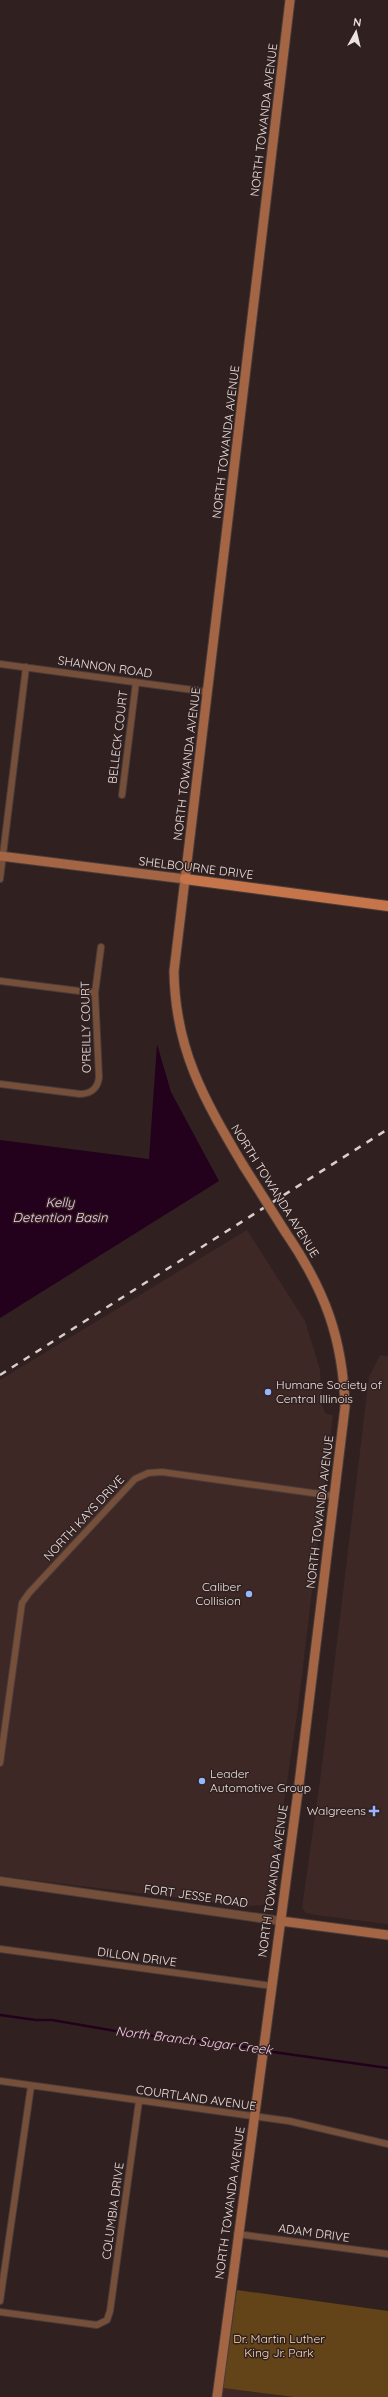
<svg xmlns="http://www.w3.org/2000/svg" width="388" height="2397" viewBox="0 0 388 2397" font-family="Quicksand,sans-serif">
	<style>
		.built { fill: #3d2826 }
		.green { fill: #634418 }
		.water { fill: #23001c }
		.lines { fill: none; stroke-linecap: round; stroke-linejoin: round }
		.stream { stroke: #23001c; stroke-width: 2.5 }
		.minor-casing { stroke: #4a3c3b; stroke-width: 8 }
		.tertiary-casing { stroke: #4a3c3b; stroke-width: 10 }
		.secondary-casing { stroke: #4a3c3b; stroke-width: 11 }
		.primary-casing { stroke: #4a3c3b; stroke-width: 12 }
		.minor { stroke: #764f3a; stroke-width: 6 }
		.tertiary { stroke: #764f3a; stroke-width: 8 }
		.secondary { stroke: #a36543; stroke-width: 9 }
		.primary { stroke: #c6754a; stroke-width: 10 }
		.rail { stroke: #d9cecd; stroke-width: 2.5; stroke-dasharray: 7 7; stroke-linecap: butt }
		.secondary-bridge-casing { stroke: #4a3c3b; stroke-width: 11; stroke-linecap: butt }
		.secondary-bridge { stroke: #a36543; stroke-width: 9 }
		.poi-dot { fill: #97b6fd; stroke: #302120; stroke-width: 1.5 }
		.labels { text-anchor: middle; stroke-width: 3; stroke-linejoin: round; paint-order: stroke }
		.street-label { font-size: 12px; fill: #ece2e1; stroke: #302120 }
		.poi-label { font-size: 12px; fill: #ece2e1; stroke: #302120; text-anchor: start }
		.park-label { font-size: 12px; fill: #fedcb4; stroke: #302120 }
		.water-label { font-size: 13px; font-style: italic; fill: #f8cceb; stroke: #302120 }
	</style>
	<rect width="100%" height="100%" fill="#302120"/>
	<path class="built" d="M247 1230 305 1321 320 1370 322 1406 326 1414 333 1415 298 1708 270 1896 262 1905 245 1906 0 1876V1380Z
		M380 1355 388 1356V1924L316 1915 306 1913 302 1908 322 1766 369 1377Z
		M223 2388 294 2397H222Z"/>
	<path class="green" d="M237 2290 388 2311V2397H294L223 2388Z"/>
	<path class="water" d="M157 1044 171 1092 219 1181 0 1318V1140L149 1159Z"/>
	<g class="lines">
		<path class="stream" d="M0 2015 36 2020H52L127 2033 198 2041H212L261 2050
			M266 2051 388 2068"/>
		<g class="minor-casing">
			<path id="minor" d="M0 664 208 692
				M122 795 136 682
				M0 879 26 667
				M0 981 95 993
				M0 1084 80 1094C91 1094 98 1088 99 1077L95 993 101 947
				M0 1763 22 1603 29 1593 135 1479 148 1473 162 1472 334 1496
				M0 1949 272 1986
				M0 2081 289 2121 388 2144
				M237 2234 388 2254
				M0 2301 31 2086
				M0 2312 97 2325 107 2320 110 2311 139 2101"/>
		</g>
		<g class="tertiary-casing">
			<path id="tertiary" d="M0 1881 281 1921"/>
		</g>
		<g class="secondary-casing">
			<path id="secondary" d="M0 856 185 879
				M243 1165C204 1099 175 1050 174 971L290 0
				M281 1921 388 1935
				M217 2397 299 1784 345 1407C343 1339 325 1290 286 1233"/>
		</g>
		<g class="primary-casing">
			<path id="primary" d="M185 879 388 906"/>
		</g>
		<use href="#minor" class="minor"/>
		<use href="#tertiary" class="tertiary"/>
		<use href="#secondary" class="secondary"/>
		<use href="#primary" class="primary"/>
		<path class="rail" d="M0 1375 388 1129"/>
		<g class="secondary-bridge-casing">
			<path id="secondary-bridge" d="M243 1165 286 1233"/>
		</g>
		<use href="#secondary-bridge" class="secondary-bridge"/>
	</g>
	<g class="poi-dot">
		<circle cx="268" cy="1392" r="4"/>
		<circle cx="249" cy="1594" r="4"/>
		<circle cx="202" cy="1781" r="4"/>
		<path d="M372 1805h4v4h4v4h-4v4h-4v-4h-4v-4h4z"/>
	</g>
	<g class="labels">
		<g class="street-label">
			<text transform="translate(264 120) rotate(-83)" y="4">NORTH TOWANDA AVENUE</text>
			<text transform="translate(226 442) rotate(-83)" y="4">NORTH TOWANDA AVENUE</text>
			<text transform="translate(105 667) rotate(8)" y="4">SHANNON ROAD</text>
			<text transform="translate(118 737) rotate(-83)" y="4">BELLECK COURT</text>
			<text transform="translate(187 764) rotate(-83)" y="4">NORTH TOWANDA AVENUE</text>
			<text transform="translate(196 868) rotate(7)" y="4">SHELBOURNE DRIVE</text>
			<text transform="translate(86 1027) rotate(-91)" y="4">O'REILLY COURT</text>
			<text transform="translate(275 1191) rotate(58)" y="4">NORTH TOWANDA AVENUE</text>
			<text transform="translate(320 1512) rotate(-83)" y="4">NORTH TOWANDA AVENUE</text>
			<text transform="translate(84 1518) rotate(-47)" y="4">NORTH KAYS DRIVE</text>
			<text transform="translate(273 1881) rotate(-82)" y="4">NORTH TOWANDA AVENUE</text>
			<text transform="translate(196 1896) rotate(8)" y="4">FORT JESSE ROAD</text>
			<text transform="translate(137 1957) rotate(8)" y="4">DILLON DRIVE</text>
			<text transform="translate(196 2098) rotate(8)" y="4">COURTLAND AVENUE</text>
			<text transform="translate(230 2203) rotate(-82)" y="4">NORTH TOWANDA AVENUE</text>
			<text transform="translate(113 2211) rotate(-82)" y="4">COLUMBIA DRIVE</text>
			<text transform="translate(314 2233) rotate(8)" y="4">ADAM DRIVE</text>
		</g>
		<g class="poi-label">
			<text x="276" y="1389">Humane Society of<tspan x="276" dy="14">Central Illinois</tspan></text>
			<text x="241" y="1591" text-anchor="end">Caliber<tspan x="241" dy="14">Collision</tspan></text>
			<text x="210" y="1778">Leader<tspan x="210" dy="14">Automotive Group</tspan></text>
			<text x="366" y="1815" text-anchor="end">Walgreens</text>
		</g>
		<g class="park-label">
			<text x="279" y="2343">Dr. Martin Luther<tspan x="279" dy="14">King Jr. Park</tspan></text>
		</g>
		<g class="water-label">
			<text x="60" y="1207">Kelly<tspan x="60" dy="15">Detention Basin</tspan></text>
			<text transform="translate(194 2040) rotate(7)" y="5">North Branch Sugar Creek</text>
		</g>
	</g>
	<g transform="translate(356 32) rotate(8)" stroke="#302120" stroke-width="3" paint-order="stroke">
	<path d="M0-3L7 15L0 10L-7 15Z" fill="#ece2e1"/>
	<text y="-6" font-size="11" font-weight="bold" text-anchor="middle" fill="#ece2e1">N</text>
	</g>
</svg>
